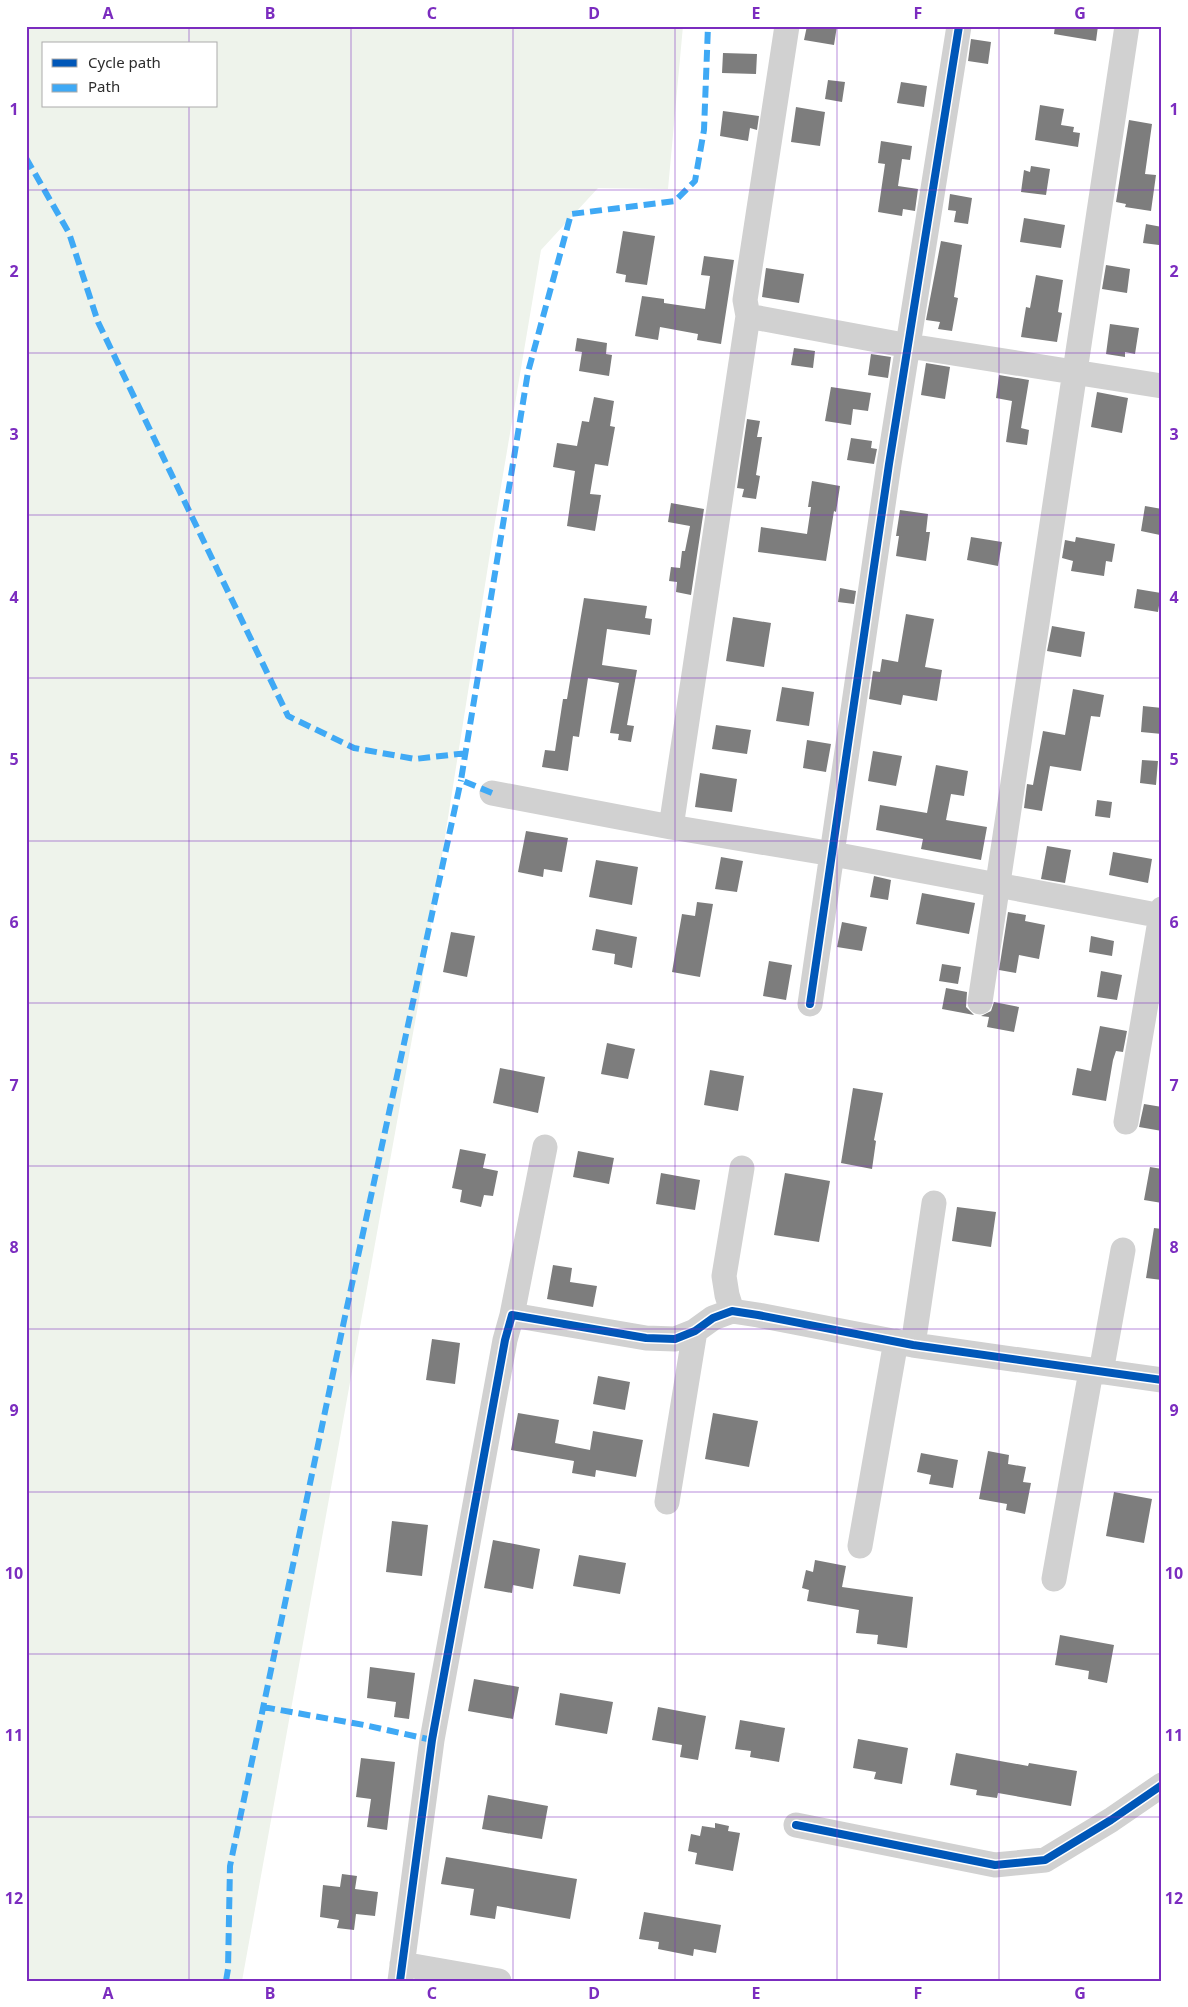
<svg xmlns="http://www.w3.org/2000/svg" width="1188" height="2007" viewBox="0 0 1188 2007" font-family="'Noto Sans',sans-serif">
	<style>
		.green { fill: #eef3eb; fill-rule: evenodd }
		.building { fill: #7d7d7d }
		.lines { fill: none; stroke-linecap: round; stroke-linejoin: round }
		.minor { stroke: #d1d1d1; stroke-width: 25 }
		.quiet { stroke: #3fa9f5; stroke-width: 6; stroke-dasharray: 12 6; stroke-linecap: butt }
		.cycleway-casing { stroke: #fff; stroke-width: 11 }
		.cycleway { stroke: #0057b8; stroke-width: 8 }
		.grid { fill: none; stroke: #7b2cbf; stroke-width: 1; stroke-opacity: 0.55 }
		.neatline { fill: none; stroke: #7b2cbf; stroke-width: 2 }
		.grid-label { font-size: 16px; text-anchor: middle; font-weight: bold; fill: #7b2cbf }
	</style>
	<rect width="100%" height="100%" fill="#fff"/>
	<path class="green" d="M26 26H683L668 189 598 188 541 250 495 522 419 1000 242 1981H26ZM44 44H216V106H44Z"/>
	<path class="building" d="M807 26H837L834 45 804 40Z
		M1055 26H1098L1096 41 1054 34Z
		M971 39 991 42 988 64 968 61Z
		M723 53 757 54 756 74 722 73Z
		M828 80 845 82 842 102 825 99Z
		M901 82 927 86 924 107 897 103Z
		M1040 105 1064 109 1061 125 1074 127 1073 132 1080 133 1078 147 1035 140Z
		M796 107 825 112 820 146 791 142Z
		M723 111 759 116 757 130 750 128 748 141 720 136Z
		M1129 120 1152 124 1145 174 1156 175 1151 211 1125 207 1126 204 1116 202Z
		M881 141 912 146 910 160 902 159 898 186 918 189 915 211 903 209 902 216 878 212 885 164 878 163Z
		M1031 166 1050 169 1046 195 1021 192 1024 170 1030 172Z
		M950 194 972 198 968 224 954 222 956 211 948 210Z
		M1024 218 1065 225 1061 248 1020 242Z
		M1146 224 1162 227 1159 245 1143 243Z
		M623 231 655 236 647 285 625 282 626 275 616 273Z
		M941 241 962 245 954 297 958 298 952 331 938 329 940 322 926 320Z
		M704 256 734 260 721 344 697 340 698 334 660 327 658 340 635 336 642 296 664 299V303L705 309 710 276 701 275Z
		M1106 265 1130 269 1127 293 1102 289Z
		M766 268 804 274 799 303 762 297Z
		M1036 275 1063 280 1058 312 1062 313 1057 342 1021 337 1026 307 1030 308Z
		M1110 324 1139 328 1135 354 1125 352V357L1106 354Z
		M577 338 607 343 606 354 612 355 609 376 579 371 582 352 575 351Z
		M794 348 815 351 813 368 791 365Z
		M871 354 891 357 888 378 868 375Z
		M926 363 950 367 945 399 921 395Z
		M999 375 1029 380 1021 428 1029 430 1027 445 1006 442 1012 401 996 398Z
		M831 387 871 393 868 411 853 409 851 425 825 421Z
		M1097 392 1128 398 1122 433 1091 427Z
		M594 397 614 401 610 426 615 427 608 466 595 464 590 494 601 495 595 531 567 526 575 471 553 467 557 443 577 446 582 421 589 422Z
		M747 419 760 421 757 437H762L756 475 760 476 756 499 742 497 744 489 737 488Z
		M851 438 872 441 871 448 877 449 874 464 847 460Z
		M812 481 840 486 836 512 834 511 826 561 758 552 761 527 807 534 811 507H808Z
		M671 503 704 509 691 595 676 592 677 582 669 581 671 567 680 568 682 551H685L690 526 668 522Z
		M1145 506 1162 509 1160 535 1141 531Z
		M900 510 928 514 926 532H930L926 561 896 556 899 536H896Z
		M971 537 1002 542 998 566 967 560Z
		M1076 537 1115 544 1112 562 1106 561 1104 576 1071 571 1073 561 1062 558 1065 540 1075 542Z
		M840 588 856 591 854 604 838 602Z
		M1137 589 1161 593 1158 612 1134 608Z
		M584 598 647 606 645 618 652 619 650 635 607 629 602 665 637 670 627 725 634 726 631 742 618 740 619 734 610 733 619 683 588 678 579 737 573 736 568 771 542 767 545 750 555 751 563 699H567Z
		M906 614 934 619 925 667 942 670 937 701 903 695 901 705 869 699 873 671 880 672 882 659 898 662Z
		M733 617 771 623 764 667 726 661Z
		M1052 626 1085 632 1081 657 1047 651Z
		M782 687 814 692 809 726 776 721Z
		M1073 689 1104 695 1100 717 1091 716 1081 771 1050 766 1042 811 1024 808 1027 784 1033 785 1043 731 1065 735Z
		M1143 706 1162 708V734L1141 732Z
		M716 725 751 730 747 754 712 749Z
		M807 740 831 744 826 772 803 768Z
		M873 751 902 756 896 786 868 781Z
		M1142 760 1158 761 1156 785 1140 783Z
		M936 765 968 771 964 796 951 794 946 820 987 827 981 860 921 849 923 839 876 830 880 805 927 813Z
		M700 773 737 779 732 812 695 807Z
		M1097 800 1112 802 1110 818 1095 816Z
		M526 831 568 838 562 872 544 869 543 877 518 872Z
		M1047 846 1071 850 1065 883 1041 879Z
		M1113 852 1152 859 1148 883 1109 875Z
		M721 857 743 861 737 892 715 889Z
		M596 860 638 867 632 905 589 897Z
		M874 876 891 880 888 900 870 897Z
		M922 893 975 903 969 934 916 924Z
		M697 902 713 904 700 977 672 972 682 914 695 916Z
		M1008 912 1026 915 1025 921 1045 925 1039 959 1019 955 1016 973 999 970Z
		M842 922 867 927 862 951 837 947Z
		M596 929 637 937 632 968 614 964 615 954 592 950Z
		M451 932 475 936 467 977 443 972Z
		M1091 936 1114 941 1112 956 1089 952Z
		M769 961 792 965 786 1000 763 996Z
		M942 964 961 967 958 984 939 981Z
		M1101 971 1122 975 1117 1000 1097 997Z
		M946 988 967 992 966 1007 974 1015 942 1009Z
		M994 1002 1019 1007 1014 1032 987 1027 989 1017 981 1016 991 1011Z
		M1100 1026 1127 1031 1123 1052 1116 1051 1113 1060 1106 1101 1072 1095 1077 1068 1091 1071Z
		M607 1043 635 1049 628 1079 601 1074Z
		M500 1068 545 1077 538 1113 493 1103Z
		M710 1070 744 1076 738 1111 704 1105Z
		M853 1088 883 1093 874 1140 876 1141 872 1169 841 1163Z
		M1144 1104 1162 1107V1131L1139 1127Z
		M460 1149 486 1154 483 1168 498 1171 493 1196 484 1195 481 1207 460 1202 462 1190 452 1188Z
		M578 1151 614 1158 609 1184 573 1177Z
		M1150 1167 1162 1169V1203L1144 1200Z
		M661 1173 700 1180 695 1210 656 1204Z
		M785 1173 830 1181 819 1242 774 1235Z
		M957 1207 996 1212 991 1247 952 1241Z
		M1154 1228 1162 1229V1280L1146 1278Z
		M553 1265 572 1268 570 1282 597 1286 593 1307 547 1299Z
		M432 1339 460 1343 455 1384 426 1380Z
		M598 1376 630 1382 625 1410 593 1404Z
		M518 1413 559 1420 555 1443 590 1450 593 1431 643 1440 636 1477 596 1470 595 1477 572 1473 574 1461 511 1450Z
		M713 1413 758 1421 749 1467 705 1459Z
		M988 1451 1009 1455 1008 1464 1026 1467 1023 1482 1031 1483 1025 1514 1006 1510 1007 1504 979 1499Z
		M921 1453 958 1460 953 1488 929 1484 931 1475 917 1472Z
		M1114 1492 1152 1499 1144 1543 1106 1536Z
		M392 1521 428 1525 422 1576 386 1572Z
		M493 1540 540 1549 533 1589 513 1585 512 1593 484 1588Z
		M579 1555 626 1563 620 1594 573 1586Z
		M815 1560 846 1566 842 1587 913 1597 907 1648 877 1644 878 1635 856 1633 859 1610 807 1601 809 1590 802 1588 806 1570 813 1572Z
		M1060 1635 1114 1645 1107 1683 1088 1679 1089 1671 1055 1665Z
		M370 1667 415 1673 409 1719 394 1717 396 1702 367 1698Z
		M474 1679 519 1687 513 1719 468 1711Z
		M560 1693 613 1702 607 1734 555 1725Z
		M658 1707 706 1716 698 1760 680 1757 682 1745 652 1740Z
		M740 1720 785 1728 779 1762 750 1757 751 1751 735 1749Z
		M858 1739 908 1748 902 1784 874 1779 876 1772 853 1768Z
		M956 1753 1028 1766 1029 1763 1077 1771 1071 1806 998 1793 997 1798 976 1795 977 1790 950 1785Z
		M361 1758 395 1762 387 1830 367 1827 371 1799 356 1797Z
		M488 1795 548 1806 542 1839 482 1829Z
		M715 1823 729 1826 728 1831 740 1833 733 1871 695 1864 697 1853 688 1851 691 1834 700 1836 702 1826 715 1828Z
		M446 1857 577 1879 570 1919 497 1906 495 1919 470 1915 474 1889 441 1884Z
		M342 1874 357 1876 355 1889 378 1892 375 1916 356 1914 354 1930 337 1928 339 1920 320 1917 323 1885 340 1887Z
		M644 1912 721 1925 716 1953 694 1949 693 1956 658 1949 659 1942 639 1939Z"/>
	<g class="lines">
		<path class="minor" d="M748 316 909 346 1162 386
			M492 793 671 827 833 854 1162 916
			M671 827 748 316 745 300 787 26
			M980 1002 1127 26
			M810 1004 889 464 959 26
			M1126 1122 1162 909
			M732 1311 727 1295 724 1276 742 1168
			M512 1315 545 1147
			M913 1345 934 1203
			M1101 1372 1123 1250
			M667 1502 695 1331
			M860 1546 896 1341
			M1054 1579 1091 1371
			M796 1825 995 1865 1045 1860 1111 1820 1162 1785
			M402 1964 499 1981
			M400 1981 432 1740 505 1340 512 1315 646 1338 675 1339 695 1331 713 1318 732 1311 758 1315 913 1345 1162 1380"/>
		<path class="quiet" d="M26 158 69 233 98 322 288 716 354 748 415 759 467 753
			M492 793 461 780 528 372 571 214 675 201 695 181 704 130 708 26
			M263 1707 364 1725 432 1740
			M226 1981 228 1969 230 1866 344 1321 461 780"/>
		<g class="cycleway-casing">
			<path id="cycleway" d="M810 1004 889 464 959 26
				M796 1825 995 1865 1045 1860 1111 1820 1162 1785
				M400 1981 432 1740 505 1340 512 1315 646 1338 675 1339 695 1331 713 1318 732 1311 758 1315 913 1345 1162 1380"/>
		</g>
		<use href="#cycleway" class="cycleway"/>
	</g>
	<path class="grid" d="M189 26V44M351 26V1981M513 26V1981M675 26V1981M837 26V1981M999 26V1981M189 106V1981M26 190H1162M26 353H1162M26 515H1162M26 678H1162M26 841H1162M26 1003H1162M26 1166H1162M26 1329H1162M26 1492H1162M26 1654H1162M26 1817H1162"/>
	<rect width="1188" height="2007" fill="none" stroke="#ffffff" stroke-width="55"/>
	<rect x="42" y="42" width="175" height="65" fill="#ffffff" stroke="#ababab"/>
	<rect x="52" y="59" width="25" height="8" fill="#0057b8" stroke="#ababab"/>
	<text x="88" y="68" font-size="15" fill="#2c2c2c">Cycle path</text>
	<rect x="52" y="84" width="25" height="8" fill="#3fa9f5" stroke="#ababab"/>
	<text x="88" y="92" font-size="15" fill="#2c2c2c">Path</text>
	<rect x="28" y="28" width="1132" height="1952" class="neatline"/>
	<g class="grid-label">
		<text x="108" y="19">A</text>
		<text x="270" y="19">B</text>
		<text x="432" y="19">C</text>
		<text x="594" y="19">D</text>
		<text x="756" y="19">E</text>
		<text x="918" y="19">F</text>
		<text x="1080" y="19">G</text>
		<text x="14" y="115">1</text>
		<text x="1174" y="115">1</text>
		<text x="14" y="277">2</text>
		<text x="1174" y="277">2</text>
		<text x="14" y="440">3</text>
		<text x="1174" y="440">3</text>
		<text x="14" y="603">4</text>
		<text x="1174" y="603">4</text>
		<text x="14" y="765">5</text>
		<text x="1174" y="765">5</text>
		<text x="14" y="928">6</text>
		<text x="1174" y="928">6</text>
		<text x="14" y="1091">7</text>
		<text x="1174" y="1091">7</text>
		<text x="14" y="1253">8</text>
		<text x="1174" y="1253">8</text>
		<text x="14" y="1416">9</text>
		<text x="1174" y="1416">9</text>
		<text x="14" y="1579">10</text>
		<text x="1174" y="1579">10</text>
		<text x="14" y="1741">11</text>
		<text x="1174" y="1741">11</text>
		<text x="14" y="1904">12</text>
		<text x="1174" y="1904">12</text>
		<text x="108" y="1999">A</text>
		<text x="270" y="1999">B</text>
		<text x="432" y="1999">C</text>
		<text x="594" y="1999">D</text>
		<text x="756" y="1999">E</text>
		<text x="918" y="1999">F</text>
		<text x="1080" y="1999">G</text>
	</g>
</svg>
